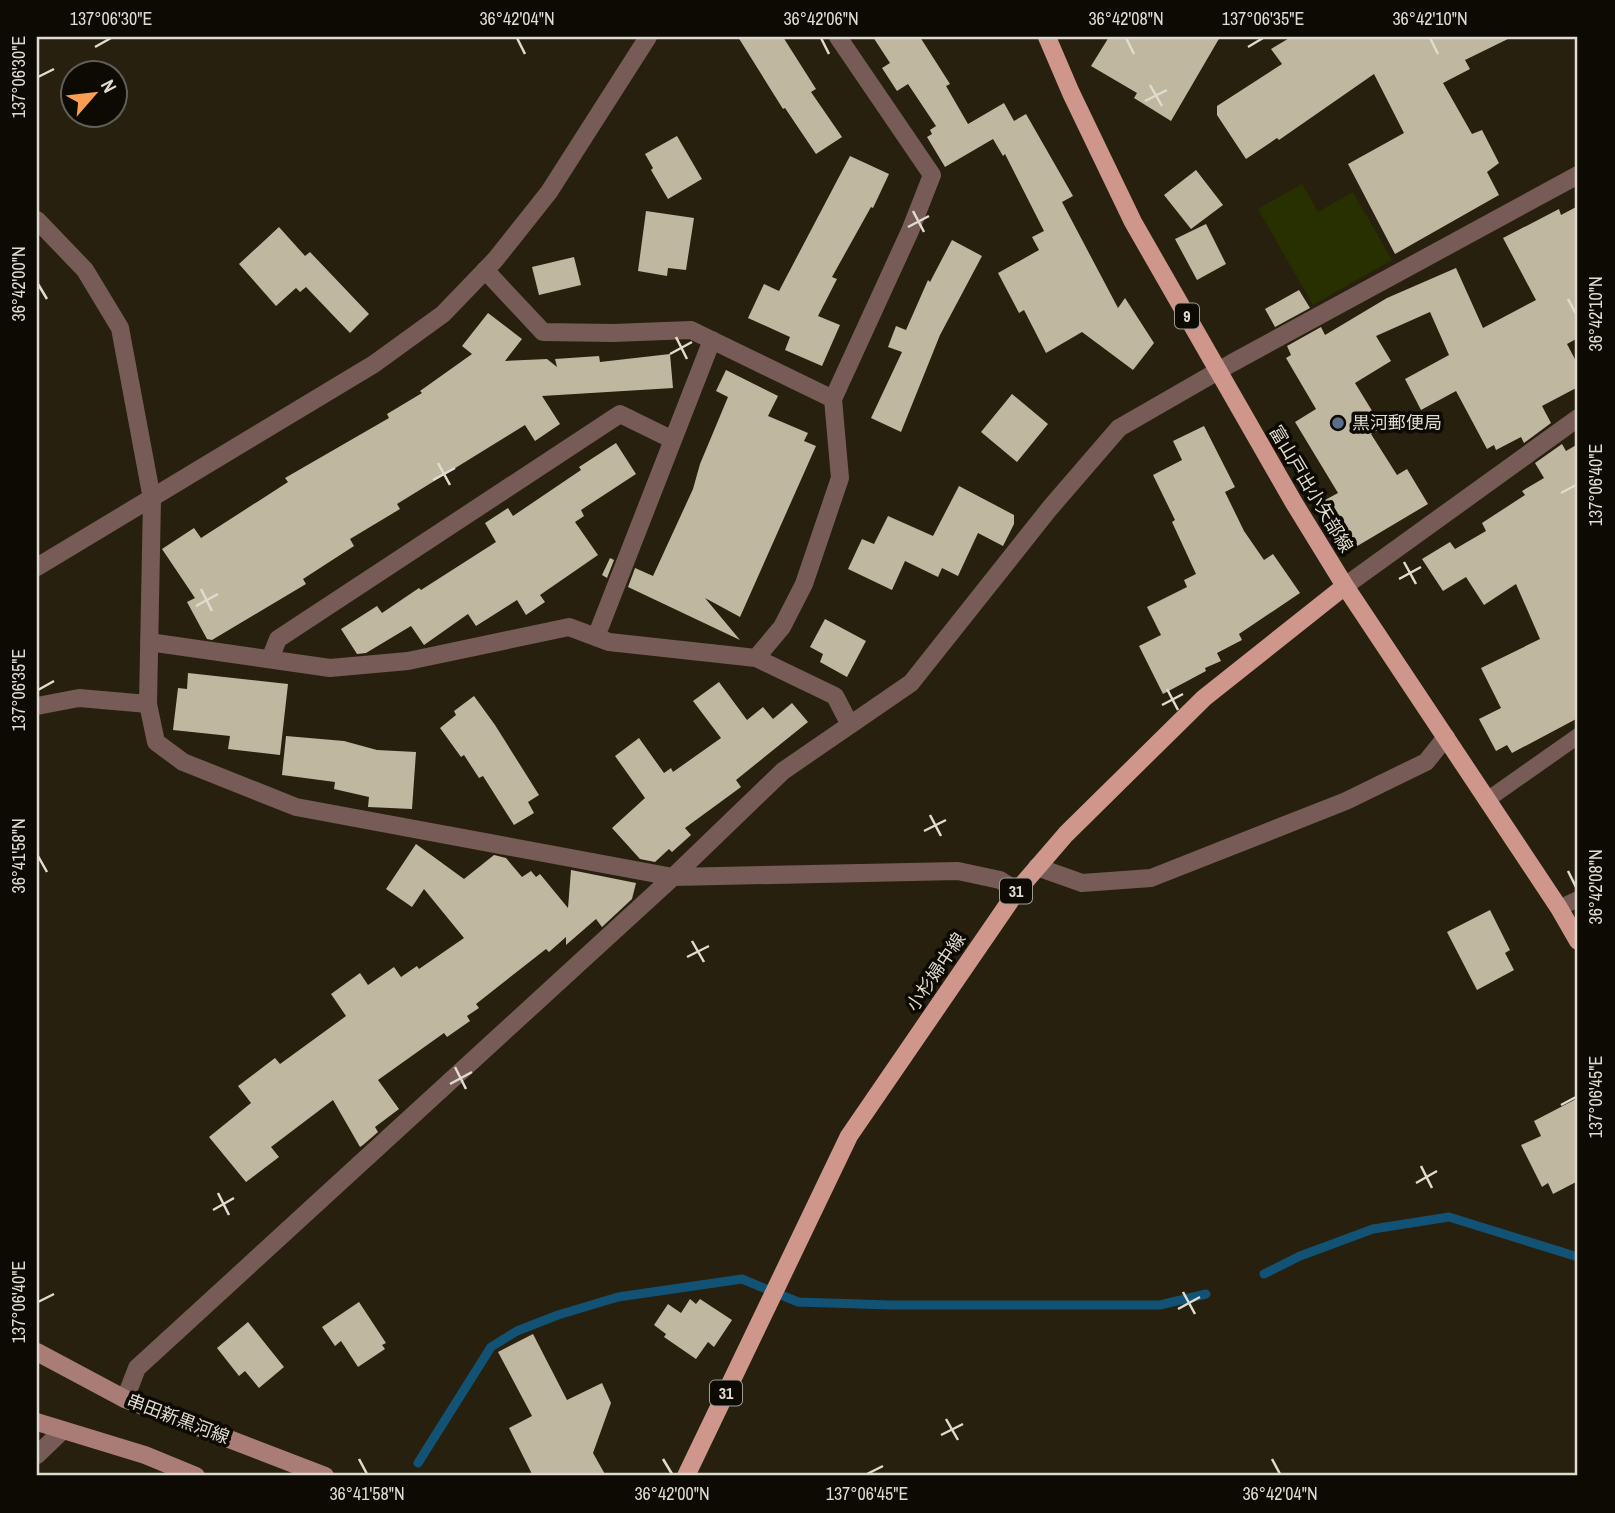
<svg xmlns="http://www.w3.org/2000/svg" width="1615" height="1513" viewBox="0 0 1615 1513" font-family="'Archivo Narrow','Noto Sans JP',sans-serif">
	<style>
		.green { fill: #283000 }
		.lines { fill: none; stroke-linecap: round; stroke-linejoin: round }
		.stream { stroke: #125274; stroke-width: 9 }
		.building { fill: #c0b7a1 }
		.service { stroke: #775b56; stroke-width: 16 }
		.minor { stroke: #775b56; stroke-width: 18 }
		.tertiary { stroke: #775b56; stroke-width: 18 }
		.secondary { stroke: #a97d75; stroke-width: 18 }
		.primary { stroke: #cf968c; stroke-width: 18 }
		.ticks { fill: none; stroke: #dfdbcf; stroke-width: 2.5 }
		.service-dot { fill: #5c6f8a; stroke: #0d0a04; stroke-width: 2.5 }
		.labels { text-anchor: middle; stroke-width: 7; stroke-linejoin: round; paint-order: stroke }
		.shield { fill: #0d0a04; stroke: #a09c92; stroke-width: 2 }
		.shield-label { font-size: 16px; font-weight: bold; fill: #dfdbcf }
		.poi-label { font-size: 18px; fill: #dfdbcf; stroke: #0d0a04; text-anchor: start }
		.street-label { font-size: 18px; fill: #dfdbcf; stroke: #0d0a04 }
		.neatline { fill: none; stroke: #dfdbcf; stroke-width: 2.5 }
		.ticks-label { font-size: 18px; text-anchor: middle; fill: #dfdbcf }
	</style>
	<rect width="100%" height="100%" fill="#27200e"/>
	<path class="green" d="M1302 184 1318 212 1353 192 1392 260 1313 305 1258 209Z"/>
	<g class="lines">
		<path class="stream" d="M1264 1274 1300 1256 1373 1229 1449 1217 1578 1257
			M418 1463 491 1347 517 1331 558 1315 618 1297 742 1279 798 1302 891 1305H1160L1206 1294"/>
	</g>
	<path class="building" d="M738 37H783L816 89 811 92 842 137 816 154 785 108 783 109Z
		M873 37H920L950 84 946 86 968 124 1004 103 1014 121 1026 114 1073 196 1062 202 1118 308 1125 298 1154 343 1133 370 1082 332 1046 353 1024 310 1019 313 998 273 1039 250 1032 237 1044 231 1005 154 1003 156 993 139 945 167 927 137 932 134 930 130 936 126 908 84 897 91 882 68 890 63Z
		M1109 37H1220L1171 121 1134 98 1137 93 1091 66Z
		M1291 37H1512L1465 60 1470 69 1443 83 1472 134 1482 130 1499 163 1487 172 1499 195 1395 254 1348 164 1404 133 1374 74 1279 140 1277 138 1246 159 1217 115V106L1282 64 1271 49Z
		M677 136 702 179 668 199 651 170 653 168 645 154Z
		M850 156 889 174 873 208 871 207 832 277 837 279 818 316 840 325 822 366 785 350 790 337 748 318 764 284 779 291Z
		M1196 170 1223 205 1191 229 1164 195Z
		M1578 206V338L1567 344 1578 365V387L1542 406 1551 423 1524 443 1521 437 1496 450 1494 445 1487 449 1456 391 1421 410 1405 379 1449 355 1430 312 1376 336 1391 361 1355 383 1382 427 1371 434 1397 475 1407 469 1428 504 1354 548 1325 500 1338 493 1295 422 1316 409 1286 358 1291 355 1287 346 1321 327 1325 335 1387 298 1456 268 1483 328 1536 300 1503 238 1559 209 1561 215Z
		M646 211 694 218 686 270 668 268 667 276 638 271Z
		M1206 224 1226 264 1197 280 1175 239Z
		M279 227 305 256 310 252 369 314 350 333 306 287 300 292 296 288 276 306 239 264Z
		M952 240 982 256 940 335 901 432 871 418 902 352 888 347 896 326 906 330 928 280 930 282Z
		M574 257 581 285 539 295 532 267Z
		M1299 290 1310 308 1275 327 1265 309Z
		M488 313 522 339 505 361 547 359 557 367 555 359 599 356 600 362 670 354 673 388 542 396 560 424 535 441 525 425 397 504 400 509 350 539 354 546 303 579 306 584 212 640 207 639 187 602 195 598 162 549 194 528 201 538 288 482 285 478 389 418 387 414 422 393 420 391 472 354 462 346Z
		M726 370 778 396 768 416 808 433 804 441 816 446 740 617 705 598 740 640 628 587 635 568 653 576 693 489 700 464 728 397 716 391Z
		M1012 394 1048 424 1017 462 981 432Z
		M1204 426 1235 487 1225 492 1244 531 1264 560 1273 554 1300 593 1239 634 1242 640 1217 653 1221 661 1205 668 1206 671 1163 694 1139 646 1161 635 1147 607 1187 587 1184 580 1196 574 1172 522 1175 520 1153 475 1182 460 1173 441Z
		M616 443 636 474 581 510 584 516 575 522 598 555 540 595 545 602 526 615 517 600 476 626 468 614 424 645 411 626 366 653 357 654 341 629 377 606 382 613 419 588 421 590 496 542 485 523 508 508 513 516 581 470 579 467Z
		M1562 444 1566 451 1578 444V718L1512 753 1507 745 1496 751 1479 719 1501 708 1481 668 1540 639 1516 584 1484 605 1466 577 1443 591 1422 559 1450 542 1455 549 1486 531 1482 523 1525 495 1522 491 1544 478 1535 463Z
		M959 486 1014 515V524L1003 546 978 533 958 576 942 568 938 577 905 561 892 590 848 569 862 539 874 544 888 516 933 536Z
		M610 558 614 560 607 578 602 575Z
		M825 619 866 641 847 677 820 662 823 654 810 647Z
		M188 673 288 684 280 755 228 749 230 736 173 730 178 688 187 689Z
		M719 682 747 720 763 707 773 719 792 703 808 722 736 780 741 787 685 828 691 835 672 852 669 849 655 862 640 859 612 828 645 798 615 756 639 738 664 773 671 768 673 772 721 738 693 701Z
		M474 696 495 725 539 795 528 802 534 813 514 825 483 776 479 778 464 755 461 757 440 728 456 715 454 711Z
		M286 736 344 741 377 750 416 752 412 809 368 807 369 797 334 789 335 782 282 775Z
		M416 844 464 879 494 855 506 858 522 877 531 871 536 877 540 874 568 908 571 870 636 883 632 899 602 927 596 919 566 945V937L549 952 546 949 476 1004 479 1008 467 1016 470 1021 447 1037 444 1033 378 1080 399 1109 375 1127 378 1132 363 1145 360 1147 333 1100 271 1147 279 1157 246 1182 209 1137 251 1103 238 1086 275 1058 280 1064 346 1016 331 994 360 973 368 985 394 967 401 977 417 966 419 969 464 938 424 889 412 907 386 889Z
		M1490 910 1510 950 1505 953 1514 970 1477 990 1447 932Z
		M1578 1098V1181L1553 1194 1548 1183 1542 1187 1521 1145 1541 1136 1534 1121Z
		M690 1299 696 1304 700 1299 732 1320 714 1347 708 1342 696 1359 664 1337 666 1334 654 1325 668 1304 681 1313Z
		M359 1302 386 1343 382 1345 385 1349 358 1367 341 1341 335 1346 322 1327Z
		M248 1322 284 1367 259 1388 245 1371 239 1376 217 1348Z
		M533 1334 567 1400 602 1383 611 1403 593 1453 606 1476H533L509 1428 532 1416 498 1352Z"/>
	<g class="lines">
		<path class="service" d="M1487 800 1578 736
			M1559 908 1578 899"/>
		<path class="minor" d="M838 37 932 175 910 231 833 399 840 478 804 584 782 627 756 658 835 696 850 725
			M37 220 85 270 120 328 152 499 148 704 156 742 183 762 296 807 673 877 958 871 1000 880 1017 891
			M485 270 543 332 613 333 691 330 833 399
			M596 637 712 340
			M149 642 330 668 408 661 569 627 609 642 756 658
			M270 659 278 639 620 414 673 440
			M37 706 79 698 148 704
			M1037 867 1082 883 1151 878 1346 801 1426 762 1446 737
			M125 1399 137 1368 673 877 783 771 911 683 1050 508 1119 428 1232 363 1578 175
			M37 1455 63 1430"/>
		<path class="tertiary" d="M37 567 374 364 443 314 495 260 549 192 648 37
			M1345 586 1578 418"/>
		<path class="secondary" d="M37 1352 125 1399 325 1476
			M37 1422 145 1455 196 1476"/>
		<path class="primary" d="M1047 37 1071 93 1133 222 1294 503 1345 586 1559 908 1578 941
			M686 1476 849 1136 1017 891 1066 834 1204 698 1345 586"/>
	</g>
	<path class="ticks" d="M517 38 525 54M821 38 829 54M1126 38 1134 54M1430 38 1438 54M95 47 111 38M1248 47 1263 38M38 77 54 69M1150 85 1162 106M1145 101 1167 90M913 211 924 232M908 227 929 216M38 284 47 299M1568 299 1576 314M676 337 687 359M670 354 692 342M438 463 450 485M433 480 455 468M1561 493 1576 485M1404 562 1416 584M1399 579 1421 567M201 589 212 611M196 606 218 594M1167 689 1178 710M38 690 54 681M1162 705 1183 694M930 815 941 836M924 831 946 820M38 856 47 872M1568 871 1576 887M692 941 704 962M687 957 709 946M455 1067 466 1089M450 1084 472 1072M1561 1105 1576 1097M1421 1166 1432 1188M1416 1183 1437 1171M218 1193 229 1215M213 1210 234 1198M1183 1292 1195 1314M38 1302 54 1294M1178 1309 1200 1297M946 1419 958 1440M941 1435 963 1424M359 1459 367 1474M663 1459 672 1474M1272 1459 1280 1474M867 1474 883 1466"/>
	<circle class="service-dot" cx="1338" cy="423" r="7"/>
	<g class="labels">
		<g class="shield">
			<rect x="1175" y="303.5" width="24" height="25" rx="5"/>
			<rect x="1000" y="878.5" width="32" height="25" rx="5"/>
			<rect x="710" y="1380.5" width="32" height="25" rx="5"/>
		</g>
		<g class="shield-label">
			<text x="1187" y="322">9</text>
			<text x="1016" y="897">31</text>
			<text x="726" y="1399">31</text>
		</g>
		<g class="poi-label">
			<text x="1352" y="429">黒河郵便局</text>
		</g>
		<g class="street-label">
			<text transform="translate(1311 489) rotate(59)" y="6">富山戸出小矢部線</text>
			<text transform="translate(936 972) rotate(-56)" y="6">小杉婦中線</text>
			<text transform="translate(178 1419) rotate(21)" y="6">串田新黒河線</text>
		</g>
	</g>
	<rect width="1615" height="1513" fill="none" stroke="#0d0a04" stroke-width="77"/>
	<g transform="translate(94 94) rotate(62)"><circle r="33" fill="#0d0a04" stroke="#615e55" stroke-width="2"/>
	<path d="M0-5L12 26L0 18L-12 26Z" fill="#fb9e52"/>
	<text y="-10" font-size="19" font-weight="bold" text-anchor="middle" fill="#dfdbcf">N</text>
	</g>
	<rect x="38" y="38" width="1538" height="1436" class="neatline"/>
	<g class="ticks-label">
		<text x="111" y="25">137°06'30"E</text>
		<text x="517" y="25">36°42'04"N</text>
		<text x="821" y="25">36°42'06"N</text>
		<text x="1126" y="25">36°42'08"N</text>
		<text x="1263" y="25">137°06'35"E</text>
		<text x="1430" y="25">36°42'10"N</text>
		<text transform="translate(19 77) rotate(-90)" y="6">137°06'30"E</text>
		<text transform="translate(19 284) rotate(-90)" y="6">36°42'00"N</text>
		<text transform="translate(1596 314) rotate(-90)" y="6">36°42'10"N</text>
		<text transform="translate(1596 485) rotate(-90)" y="6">137°06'40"E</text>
		<text transform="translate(19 690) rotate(-90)" y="6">137°06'35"E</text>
		<text transform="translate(19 856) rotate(-90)" y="6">36°41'58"N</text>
		<text transform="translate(1596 887) rotate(-90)" y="6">36°42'08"N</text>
		<text transform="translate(1596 1097) rotate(-90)" y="6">137°06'45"E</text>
		<text transform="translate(19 1302) rotate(-90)" y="6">137°06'40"E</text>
		<text x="367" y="1500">36°41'58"N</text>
		<text x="672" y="1500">36°42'00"N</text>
		<text x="867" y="1500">137°06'45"E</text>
		<text x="1280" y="1500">36°42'04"N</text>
	</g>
</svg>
